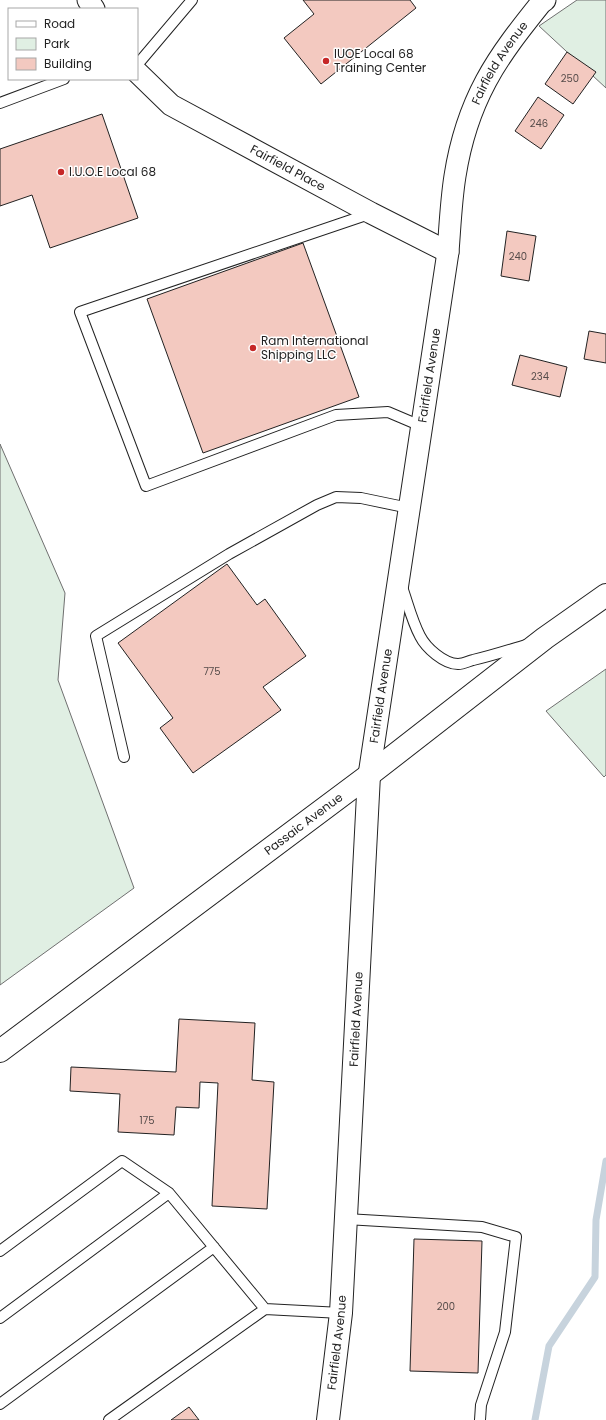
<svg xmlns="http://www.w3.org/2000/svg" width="606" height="1420" viewBox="0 0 606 1420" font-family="Poppins,sans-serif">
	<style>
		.green { fill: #e0efe3; stroke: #6f6f6f }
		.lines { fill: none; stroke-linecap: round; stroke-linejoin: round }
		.stream { stroke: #c7d3dd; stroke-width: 7 }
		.building { fill: #f3c9c0; stroke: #222 }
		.service-casing { stroke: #222; stroke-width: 12 }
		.minor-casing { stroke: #222; stroke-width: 23 }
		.tertiary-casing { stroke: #222; stroke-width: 24 }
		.primary-casing { stroke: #222; stroke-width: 24 }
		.service { stroke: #fff; stroke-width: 10 }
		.minor { stroke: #fff; stroke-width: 21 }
		.tertiary { stroke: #fff; stroke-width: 22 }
		.primary { stroke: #fff; stroke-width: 22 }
		.poi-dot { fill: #c62828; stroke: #fff; stroke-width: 1.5 }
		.labels { text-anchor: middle; stroke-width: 3; stroke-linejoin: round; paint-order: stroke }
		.number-label { font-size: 10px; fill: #564c4a }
		.poi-label { font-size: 12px; fill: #222; stroke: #fff; text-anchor: start }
		.street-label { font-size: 12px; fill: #222; stroke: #fff }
	</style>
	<rect width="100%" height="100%" fill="#fff"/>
	<path class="green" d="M577 0H606V88L539 26Z
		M0 444 65 593 58 680 134 888 0 985Z
		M606 669V775L604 777 546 711Z"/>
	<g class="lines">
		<path class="stream" d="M535 1420 549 1346 595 1277 596 1220 606 1161"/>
	</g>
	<path class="building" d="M303 0H410L416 8 321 84 284 38 314 14Z
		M567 52 596 72 573 104 545 84Z
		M538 97 564 115 541 149 515 131Z
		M102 114 138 218 50 248 32 195 0 206V149Z
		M507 231 536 236 529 281 501 276Z
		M303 243 359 397 203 453 147 299Z
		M589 331 606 334V363L584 359Z
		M520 355 567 367 560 397 512 385Z
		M227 564 257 605 265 599 306 656 263 687 281 710 193 773 160 728 173 718 118 643Z
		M179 1019 255 1023 252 1080 274 1082 267 1209 212 1206 218 1083 200 1082 199 1108 176 1107 174 1135 118 1132 120 1094 70 1091 71 1067 176 1072Z
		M414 1239 482 1241 478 1373 410 1371Z
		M189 1407 199 1420H171Z"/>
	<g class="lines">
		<g class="service-casing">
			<path id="service" d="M137 65 192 0
				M0 103 64 79
				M369 214 80 312 146 486 336 415 388 412 421 426
				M402 587C408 604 412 621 420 636 426 648 444 664 458 664 463 664 469 661 473 660 491 656 509 650 526 645
				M124 757 96 636 229 554 317 505 336 497 361 498 409 508
				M346 1219 482 1227 516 1237 505 1332 481 1405 480 1420
				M0 1251 122 1161 169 1193 265 1309
				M0 1318 169 1193
				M0 1404 214 1247
				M109 1420 265 1309 341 1313"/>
		</g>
		<g class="minor-casing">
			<g id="minor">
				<path d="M88 0 94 9"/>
				<path id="s1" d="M137 72 171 105 371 213 448 252"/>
				<path id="s2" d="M369 775 448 252C450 227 451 201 455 176 460 144 471 109 486 81 501 53 521 28 541 3L545 0"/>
			</g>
		</g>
		<g class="tertiary-casing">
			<g id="tertiary">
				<path id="s3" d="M328 1420 341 1313 369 775"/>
			</g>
		</g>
		<g class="primary-casing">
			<g id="primary">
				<path id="s4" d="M0 1051 369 775 545 638 606 595"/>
			</g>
		</g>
		<use href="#service" class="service"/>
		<use href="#minor" class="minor"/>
		<use href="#tertiary" class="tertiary"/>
		<use href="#primary" class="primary"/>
	</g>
	<g class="poi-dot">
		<circle cx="326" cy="61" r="4"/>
		<circle cx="61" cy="172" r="4"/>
		<circle cx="253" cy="348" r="4"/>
	</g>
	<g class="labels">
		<g class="number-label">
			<text x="570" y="82">250</text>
			<text x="539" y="127">246</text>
			<text x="518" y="260">240</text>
			<text x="540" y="380">234</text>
			<text x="212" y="675">775</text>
			<text x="147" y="1124">175</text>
			<text x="446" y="1310">200</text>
		</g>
		<g class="poi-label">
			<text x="334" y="58">IUOE Local 68<tspan x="334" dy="14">Training Center</tspan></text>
			<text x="69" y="176">I.U.O.E Local 68</text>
			<text x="261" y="345">Ram International<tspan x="261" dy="14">Shipping LLC</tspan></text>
		</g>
		<g class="street-label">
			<text dy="4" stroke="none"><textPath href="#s2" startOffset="728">Fairfield Avenue</textPath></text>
			<text dy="4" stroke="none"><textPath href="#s1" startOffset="180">Fairfield Place</textPath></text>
			<text dy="4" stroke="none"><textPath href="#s2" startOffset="404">Fairfield Avenue</textPath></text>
			<text dy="4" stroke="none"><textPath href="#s2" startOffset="80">Fairfield Avenue</textPath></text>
			<text dy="4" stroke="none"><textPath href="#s4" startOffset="379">Passaic Avenue</textPath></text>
			<text dy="4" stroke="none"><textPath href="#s3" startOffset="402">Fairfield Avenue</textPath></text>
			<text dy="4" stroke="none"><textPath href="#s3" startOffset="78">Fairfield Avenue</textPath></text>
		</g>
	</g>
	<rect x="8" y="8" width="130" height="72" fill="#ffffff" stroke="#a7a7a7"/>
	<rect x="16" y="21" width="20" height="6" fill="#ffffff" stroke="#a7a7a7"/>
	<text x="44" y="28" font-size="12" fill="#222222">Road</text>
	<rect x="16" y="38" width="20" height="12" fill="#e0efe3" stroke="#a7a7a7"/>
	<text x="44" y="48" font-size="12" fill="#222222">Park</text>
	<rect x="16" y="58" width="20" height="12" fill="#f3c9c0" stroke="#a7a7a7"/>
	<text x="44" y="68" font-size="12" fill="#222222">Building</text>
</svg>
